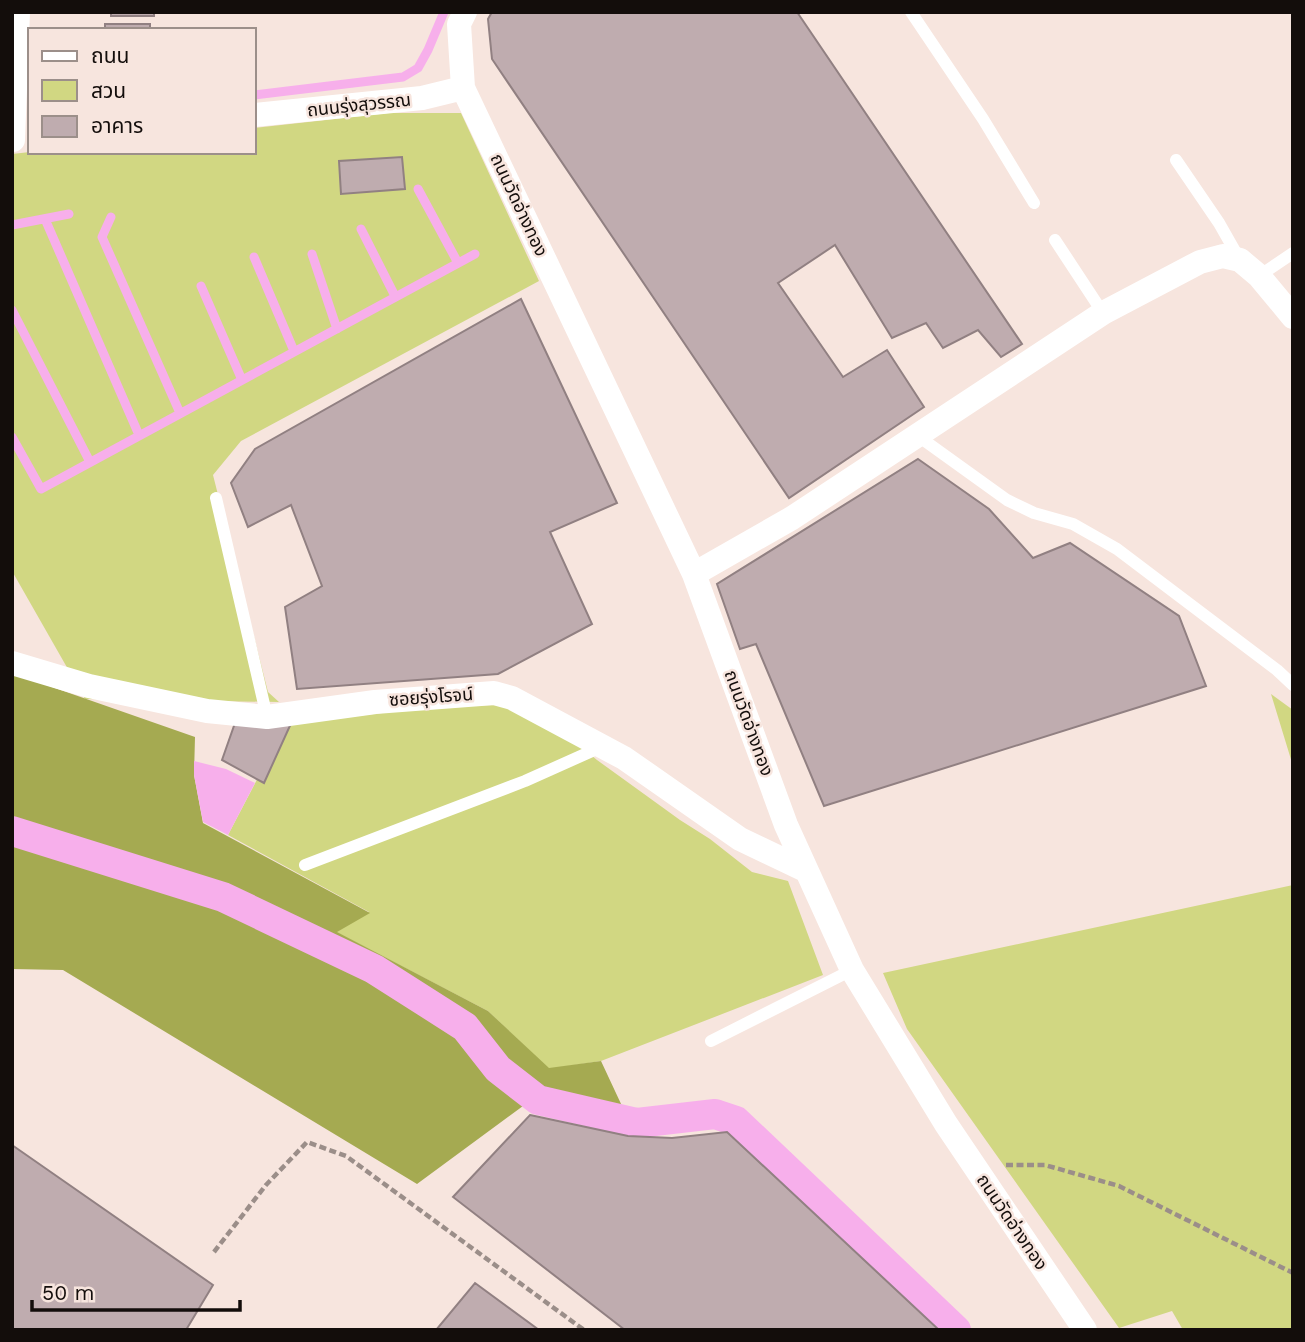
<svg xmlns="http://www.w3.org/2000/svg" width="1305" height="1342" viewBox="0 0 1305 1342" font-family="'Work Sans','Noto Sans Thai',sans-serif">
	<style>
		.green { fill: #d1d782 }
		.forest { fill: #a5aa51 }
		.water { fill: #f7afeb }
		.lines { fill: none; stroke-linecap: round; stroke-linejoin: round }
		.stream { stroke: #f7afeb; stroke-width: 9 }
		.canal { stroke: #f7afeb; stroke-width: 30 }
		.building { fill: #bfacaf; stroke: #918082; stroke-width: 2 }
		.path { stroke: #9b8e89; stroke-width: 4.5; stroke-dasharray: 7 3.5; stroke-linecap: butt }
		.service { stroke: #fff; stroke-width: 12 }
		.minor { stroke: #fff; stroke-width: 24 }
		.labels { text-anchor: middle; stroke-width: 5; stroke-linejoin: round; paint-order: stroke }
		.street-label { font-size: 18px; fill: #130d0b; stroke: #f7e5de }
	</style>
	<rect width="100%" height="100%" fill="#f7e5de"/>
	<path class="green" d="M389 113H461L539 281 241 441 213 475 268 692 279 702 85 699 12 571V154L30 152H254V128Z
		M1271 694 1293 710V766Z
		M501 705 573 740 597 760 680 820 710 839 752 872 788 881 823 975 601 1061 549 1069 488 1011 336 932 369 912 228 835 286 724 444 706Z
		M1293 885V1330H1183L1172 1311 1119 1328 907 1029 883 973Z"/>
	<path class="forest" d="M12 673 195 737 194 775 203 823 370 913 337 932 488 1011 549 1068 601 1061 629 1121 523 1106 417 1184 63 970 12 969Z"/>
	<path class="water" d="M194 761 226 769 255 783 228 835 203 822 194 775Z"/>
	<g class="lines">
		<path class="stream" d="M254 95 403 77 418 68 428 50 444 12
			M418 189 458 263
			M111 217 102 237 180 413
			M45 219 139 435
			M12 225 69 214
			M361 229 395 296
			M312 254 337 329
			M254 257 294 351
			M201 286 242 380
			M12 310 90 462
			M12 437 41 489 475 254"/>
		<path class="canal" d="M12 831 223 897 374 969 465 1027 498 1069 538 1100 637 1123 715 1114 736 1121 956 1330"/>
	</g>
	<path class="building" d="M111 12H154V16H111Z
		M492 12H797L1022 344 1001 357 978 330 943 348 926 323 892 338 835 245 778 283 843 377 887 350 924 407 789 498 492 59 488 19Z
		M105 24H150V30H105Z
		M402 157 405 189 341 194 339 161Z
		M521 299 617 503 550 532 592 624 498 674 297 689 285 607 322 586 291 505 248 527 231 483 255 449Z
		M918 459 989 509 1033 558 1070 543 1179 616 1206 686 824 806 756 644 740 649 717 584Z
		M293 719 264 783 222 760 235 723Z
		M530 1115 628 1136 672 1138 727 1132 939 1330H625L453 1197Z
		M12 1145 213 1285 186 1330H12Z
		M475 1283 539 1330H436Z"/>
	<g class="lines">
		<path class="path" d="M1006 1165H1045L1119 1186 1293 1273
			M214 1252 266 1185 307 1142 346 1156 584 1330"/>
		<path class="service" d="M911 12 983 119 1034 203
			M1176 160 1219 223 1240 260
			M1055 240 1103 313
			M1259 276 1293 253
			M918 436 1007 500 1034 513 1073 524 1117 549 1277 670 1293 685
			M216 498 267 717
			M305 865 525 781 601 747
			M711 1041 852 970"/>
		<path class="minor" d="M465 12 459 24 463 88 694 574 786 825 852 970 946 1124 1085 1330
			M254 115 422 98 463 88
			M13 140 18 12
			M694 574 792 518 1103 313 1200 262 1223 256 1240 260 1259 276 1293 317
			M12 663 89 686 207 711 267 717 375 702 494 693 512 698 624 758 740 839 807 871"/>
	</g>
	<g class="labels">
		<g class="street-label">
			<text transform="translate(359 105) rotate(-6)" y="6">ถนนรุ่งสุวรรณ</text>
			<text transform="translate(519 205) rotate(65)" y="6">ถนนวัดอ่างทอง</text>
			<text transform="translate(431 697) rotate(-4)" y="6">ซอยรุ่งโรจน์</text>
			<text transform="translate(749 723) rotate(70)" y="6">ถนนวัดอ่างทอง</text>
			<text transform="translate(1012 1222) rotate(56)" y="6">ถนนวัดอ่างทอง</text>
		</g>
	</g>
	<rect width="1305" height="1342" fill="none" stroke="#130d0b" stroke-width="28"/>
	<rect x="28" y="28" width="228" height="126" fill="#f7e5de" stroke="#9c8f8a" stroke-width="2"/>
	<rect x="42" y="51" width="35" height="10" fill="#ffffff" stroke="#9c8f8a" stroke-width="2"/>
	<text x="91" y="63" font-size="21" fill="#130d0b">ถนน</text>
	<rect x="42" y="80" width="35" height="21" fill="#d1d782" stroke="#9c8f8a" stroke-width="2"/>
	<text x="91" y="98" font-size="21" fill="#130d0b">สวน</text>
	<rect x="42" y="116" width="35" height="21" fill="#bfacaf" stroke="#9c8f8a" stroke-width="2"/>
	<text x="91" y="133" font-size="21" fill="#130d0b">อาคาร</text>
	<path d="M32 1300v10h208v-10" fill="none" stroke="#130d0b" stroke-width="3.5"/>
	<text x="42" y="1300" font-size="21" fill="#130d0b" stroke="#f7e5de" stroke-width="5" paint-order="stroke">50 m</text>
</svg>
